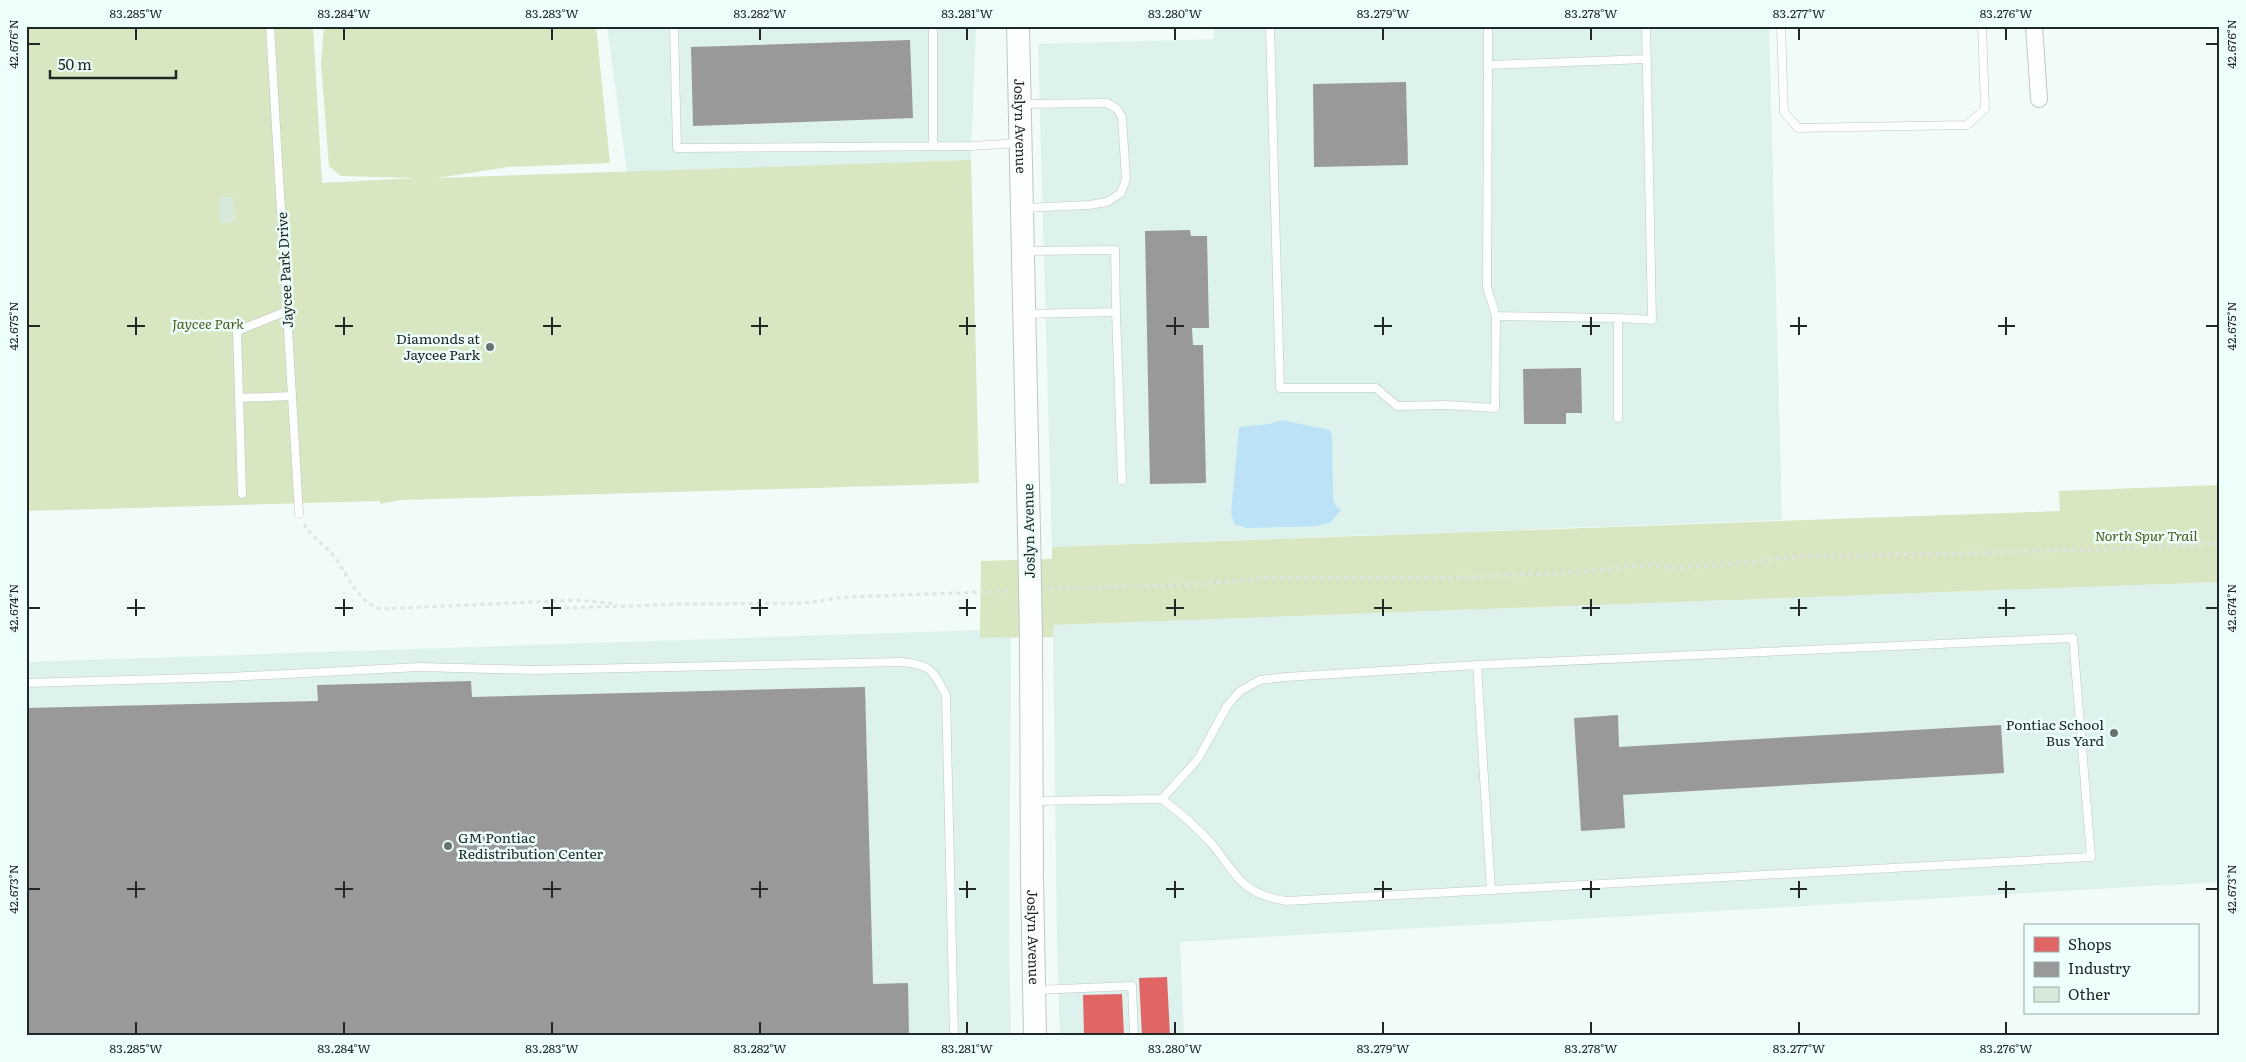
<svg xmlns="http://www.w3.org/2000/svg" width="2246" height="1062" viewBox="0 0 2246 1062" font-family="Literata,serif">
	<style>
		.built { fill: #ddf2ed }
		.green { fill: #d8e6c1 }
		.water { fill: #bbe2f7 }
		.shops { fill: #e06666 }
		.industry { fill: #999 }
		.building { fill: #d6e9db }
		.lines { fill: none; stroke-linecap: round; stroke-linejoin: round }
		.lane-casing { stroke: #bec6c3; stroke-width: 9 }
		.street-casing { stroke: #bec6c3; stroke-width: 18 }
		.secondary-casing { stroke: #bec6c3; stroke-width: 24 }
		.path { stroke: #e1e4e4; stroke-width: 3; stroke-dasharray: 4 4; stroke-linecap: butt }
		.lane { stroke: #fdfefe; stroke-width: 8 }
		.street { stroke: #fdfefe; stroke-width: 16 }
		.secondary { stroke: #fdfefe; stroke-width: 22 }
		.secondary-bridge-casing { stroke: #bec6c3; stroke-width: 24; stroke-linecap: butt }
		.secondary-bridge { stroke: #fdfefe; stroke-width: 22 }
		.ticks { fill: none; stroke: #202826; stroke-width: 2 }
		.poi-dot { fill: #697270; stroke: #edfffa; stroke-width: 2 }
		.labels { text-anchor: middle; stroke-width: 5; stroke-linejoin: round; paint-order: stroke }
		.street-label { font-size: 14px; fill: #202826; stroke: #edfffa }
		.park-label { font-size: 14px; font-style: italic; fill: #4d5a1c; stroke: #edfffa }
		.poi-label { font-size: 14px; fill: #202826; stroke: #edfffa; text-anchor: end }
		.neatline { fill: none; stroke: #202826; stroke-width: 2 }
		.ticks-label { font-size: 12px; text-anchor: middle; fill: #202826 }
	</style>
	<rect width="100%" height="100%" fill="#f1fbf8"/>
	<path class="built" d="M607 26H976L971 160 627 172Z
		M1214 26H1769L1782 520 1052 547 1038 44 1214 39Z
		M2220 582V882L1180 942 1184 1036H1060L1057 947 1053 625Z
		M980 630V638H1011L1009 941 1011 1036H26V662Z"/>
	<path class="green" d="M26 26H313L322 183 417 178 341 176 329 166 321 64 324 26H596L610 163 508 167 437 178 971 160 979 483 401 500 380 504V501L26 511Z
		M2220 485V582L1054 625 1053 637 980 638 981 561 1052 559V547L2060 511 2059 491Z"/>
	<path class="water" d="M1281 420 1330 430 1332 435 1333 498 1335 505 1341 510 1330 523 1317 526 1247 528 1234 524 1231 513 1239 427 1270 424Z"/>
	<path class="shops" d="M1167 977 1170 1036H1142L1139 978Z
		M1122 994 1124 1036H1084L1083 995Z"/>
	<path class="industry" d="M910 40 913 118 693 126 691 47Z
		M1406 82 1408 165 1314 167 1313 84Z
		M1190 230 1191 236H1207L1209 328H1192L1193 345H1203L1206 483 1150 484 1145 231Z
		M1581 368 1582 413H1566V424H1524L1523 369Z
		M471 681 472 697 865 687 873 984 908 983 909 1036H26V708L318 701 317 685Z
		M1618 715 1619 747 2001 725 2004 773 1623 795 1625 828 1581 831 1574 718Z"/>
	<path class="building" d="M219 197H233L235 222 221 223Z"/>
	<g class="lines">
		<g class="lane-casing">
			<path id="lane" d="M270 26 299 514
				M674 26 677 148 972 146 1018 143
				M933 26V146
				M1270 26 1280 388H1376L1397 406 1446 405 1495 408 1496 316 1618 318V418
				M1488 26V65
				M1781 26 1784 112 1798 128 1967 125 1985 109 1982 26
				M1022 104 1107 103 1117 109 1122 117 1126 179 1121 193 1107 202 1089 205 1024 208
				M1025 251 1115 250 1116 312 1025 314
				M1116 312 1122 480
				M1496 316 1487 287 1488 65 1646 59
				M1618 318 1652 320 1646 26
				M239 398 292 396
				M242 494 237 331 287 311
				M1477 665 2073 638 2091 857 1491 890
				M26 683 229 677 419 667 534 670 901 662C932 665 931 669 946 695L954 1036
				M1034 801 1162 799 1198 759 1227 706 1240 691 1260 680 1286 677 1477 665 1491 890 1286 901C1239 893 1238 875 1211 843 1196 826 1179 812 1162 799
				M1036 990 1132 986 1134 1036"/>
		</g>
		<g class="street-casing">
			<path id="street" d="M2034 26 2039 99"/>
		</g>
		<g class="secondary-casing">
			<g id="secondary">
				<path id="s1" d="M1018 26 1029 533"/>
				<path id="s2" d="M1031 639 1032 879 1035 1036"/>
			</g>
		</g>
		<path class="path" d="M304 524C311 536 323 544 333 555 347 572 356 602 381 609L578 600 617 604
			M1049 589 1203 584 1267 578H1433L1550 574 1651 565 1670 568 1704 567 1795 557 2091 550 2220 543
			M565 608 687 604 805 603 846 597 1011 591"/>
		<use href="#lane" class="lane"/>
		<use href="#street" class="street"/>
		<use href="#secondary" class="secondary"/>
		<g class="secondary-bridge-casing">
			<path id="secondary-bridge" d="M1029 533 1031 639"/>
		</g>
		<use href="#secondary-bridge" class="secondary-bridge"/>
	</g>
	<path class="ticks" d="M136 28V40M344 28V40M552 28V40M760 28V40M967 28V40M1175 28V40M1383 28V40M1591 28V40M1799 28V40M2006 28V40M28 44H40M2206 44H2218M136 317V335M344 317V335M552 317V335M760 317V335M967 317V335M1175 317V335M1383 317V335M1591 317V335M1799 317V335M2006 317V335M28 326H40M127 326H145M335 326H353M543 326H561M751 326H768M959 326H976M1166 326H1184M1374 326H1392M1582 326H1600M1790 326H1807M1998 326H2015M2206 326H2218M136 599V616M344 599V616M552 599V616M760 599V616M967 599V616M1175 599V616M1383 599V616M1591 599V616M1799 599V616M2006 599V616M28 608H40M127 608H145M335 608H353M543 608H561M751 608H768M959 608H976M1166 608H1184M1374 608H1392M1582 608H1600M1790 608H1807M1998 608H2015M2206 608H2218M136 881V898M344 881V898M552 881V898M760 881V898M967 881V898M1175 881V898M1383 881V898M1591 881V898M1799 881V898M2006 881V898M28 889H40M127 889H145M335 889H353M543 889H561M751 889H768M959 889H976M1166 889H1184M1374 889H1392M1582 889H1600M1790 889H1807M1998 889H2015M2206 889H2218M136 1022V1034M344 1022V1034M552 1022V1034M760 1022V1034M967 1022V1034M1175 1022V1034M1383 1022V1034M1591 1022V1034M1799 1022V1034M2006 1022V1034"/>
	<g class="poi-dot">
		<circle cx="490" cy="347" r="5"/>
		<circle cx="2114" cy="733" r="5"/>
		<circle cx="448" cy="846" r="5"/>
	</g>
	<g class="labels">
		<g class="street-label">
			<text dy="5" stroke="none"><textPath href="#s1" startOffset="100">Joslyn Avenue</textPath></text>
			<text transform="translate(285 270) rotate(-93)" y="5">Jaycee Park Drive</text>
			<text transform="translate(1029 531) rotate(-91)" y="5">Joslyn Avenue</text>
			<text dy="5" stroke="none"><textPath href="#s2" startOffset="298">Joslyn Avenue</textPath></text>
		</g>
		<g class="park-label">
			<text x="208" y="329">Jaycee Park</text>
			<text x="2146" y="541">North Spur Trail</text>
		</g>
		<g class="poi-label">
			<text x="480" y="344">Diamonds at<tspan x="480" dy="16">Jaycee Park</tspan></text>
			<text x="2104" y="730">Pontiac School<tspan x="2104" dy="16">Bus Yard</tspan></text>
			<text x="458" y="843" text-anchor="start">GM Pontiac<tspan x="458" dy="16">Redistribution Center</tspan></text>
		</g>
	</g>
	<rect width="2246" height="1062" fill="none" stroke="#edfffa" stroke-width="55"/>
	<rect x="2024" y="924" width="175" height="90" fill="#edfffa" stroke="#9ba9a5"/>
	<rect x="2034" y="937" width="25" height="15" fill="#e06666" stroke="#9ba9a5"/>
	<text x="2068" y="950" font-size="15" fill="#202826">Shops</text>
	<rect x="2034" y="962" width="25" height="15" fill="#999999" stroke="#9ba9a5"/>
	<text x="2068" y="974" font-size="15" fill="#202826">Industry</text>
	<rect x="2034" y="987" width="25" height="15" fill="#d6e9db" stroke="#9ba9a5"/>
	<text x="2068" y="1000" font-size="15" fill="#202826">Other</text>
	<path d="M50 70v8h126v-8" fill="none" stroke="#202826" stroke-width="2.5"/>
	<text x="58" y="70" font-size="15" fill="#202826" stroke="#edfffa" stroke-width="4" paint-order="stroke">50 m</text>
	<rect x="28" y="28" width="2190" height="1006" class="neatline"/>
	<g class="ticks-label">
		<text x="136" y="18">83.285°W</text>
		<text x="344" y="18">83.284°W</text>
		<text x="552" y="18">83.283°W</text>
		<text x="760" y="18">83.282°W</text>
		<text x="967" y="18">83.281°W</text>
		<text x="1175" y="18">83.280°W</text>
		<text x="1383" y="18">83.279°W</text>
		<text x="1591" y="18">83.278°W</text>
		<text x="1799" y="18">83.277°W</text>
		<text x="2006" y="18">83.276°W</text>
		<text transform="translate(14 44) rotate(-90)" y="4">42.676°N</text>
		<text transform="translate(2232 44) rotate(-90)" y="4">42.676°N</text>
		<text transform="translate(14 326) rotate(-90)" y="4">42.675°N</text>
		<text transform="translate(2232 326) rotate(-90)" y="4">42.675°N</text>
		<text transform="translate(14 608) rotate(-90)" y="4">42.674°N</text>
		<text transform="translate(2232 608) rotate(-90)" y="4">42.674°N</text>
		<text transform="translate(14 889) rotate(-90)" y="4">42.673°N</text>
		<text transform="translate(2232 889) rotate(-90)" y="4">42.673°N</text>
		<text x="136" y="1053">83.285°W</text>
		<text x="344" y="1053">83.284°W</text>
		<text x="552" y="1053">83.283°W</text>
		<text x="760" y="1053">83.282°W</text>
		<text x="967" y="1053">83.281°W</text>
		<text x="1175" y="1053">83.280°W</text>
		<text x="1383" y="1053">83.279°W</text>
		<text x="1591" y="1053">83.278°W</text>
		<text x="1799" y="1053">83.277°W</text>
		<text x="2006" y="1053">83.276°W</text>
	</g>
</svg>
